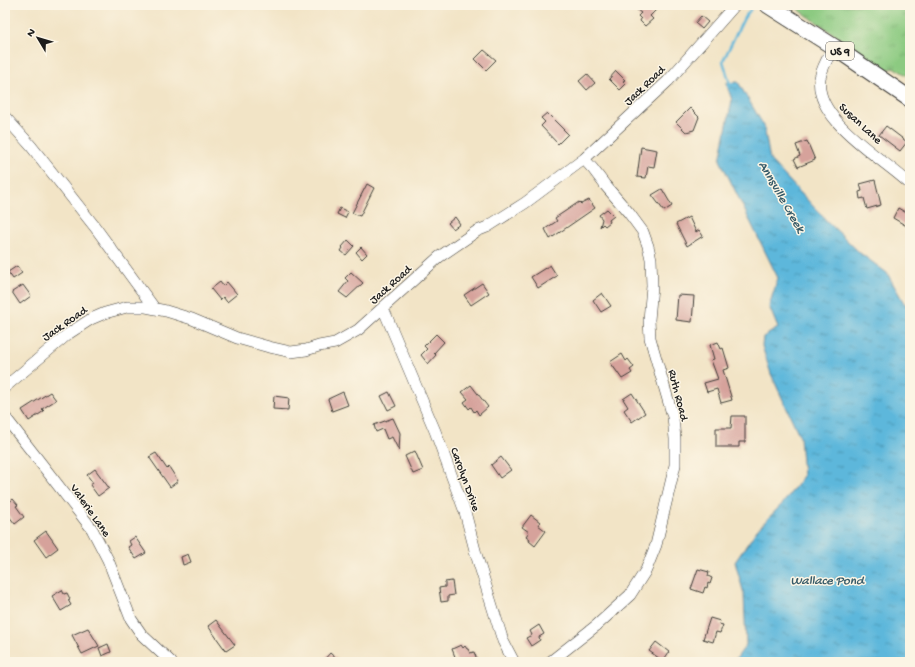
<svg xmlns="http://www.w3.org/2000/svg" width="915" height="667" viewBox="0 0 915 667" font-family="'Gochi Hand',sans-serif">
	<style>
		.park { fill: url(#park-tufts); stroke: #54734e }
		.water { fill: url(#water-ripples); stroke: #3c6a7c }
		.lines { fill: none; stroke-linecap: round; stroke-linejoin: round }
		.stream { stroke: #5db7db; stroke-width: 2.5 }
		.building { fill: #d6a29b }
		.minor-casing { stroke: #3c3a36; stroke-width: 12 }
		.highway-casing { stroke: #3c3a36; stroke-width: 18 }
		.minor { stroke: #fff; stroke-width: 11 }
		.highway { stroke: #fff; stroke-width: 16 }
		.labels { text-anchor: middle; stroke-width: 3; stroke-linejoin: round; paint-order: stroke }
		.shield { fill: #fcf5e5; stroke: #5f5d58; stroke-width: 1 }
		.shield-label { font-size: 11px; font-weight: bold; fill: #1c1c1c }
		.street-label { font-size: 12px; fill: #1c1c1c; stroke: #fcf5e5 }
		.water-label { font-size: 13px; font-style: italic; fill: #365a68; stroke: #fcf5e5 }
	</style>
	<defs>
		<pattern id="park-tufts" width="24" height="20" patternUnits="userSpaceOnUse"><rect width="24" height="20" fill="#8cca81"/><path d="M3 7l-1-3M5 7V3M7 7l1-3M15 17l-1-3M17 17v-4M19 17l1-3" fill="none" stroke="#78ad6f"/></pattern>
		<pattern id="water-ripples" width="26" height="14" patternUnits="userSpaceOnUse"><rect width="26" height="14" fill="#5db7db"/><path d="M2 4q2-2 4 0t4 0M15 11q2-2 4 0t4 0" fill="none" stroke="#4c94b1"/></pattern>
	</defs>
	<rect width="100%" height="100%" fill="#fcf5e5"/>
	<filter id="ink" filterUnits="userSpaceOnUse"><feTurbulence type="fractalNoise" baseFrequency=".025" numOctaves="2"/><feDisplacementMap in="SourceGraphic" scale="8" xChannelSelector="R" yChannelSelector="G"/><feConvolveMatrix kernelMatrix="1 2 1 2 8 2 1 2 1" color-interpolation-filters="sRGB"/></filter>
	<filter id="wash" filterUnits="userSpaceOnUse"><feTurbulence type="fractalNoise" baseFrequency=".012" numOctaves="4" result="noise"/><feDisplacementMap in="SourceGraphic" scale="16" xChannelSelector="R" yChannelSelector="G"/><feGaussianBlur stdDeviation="0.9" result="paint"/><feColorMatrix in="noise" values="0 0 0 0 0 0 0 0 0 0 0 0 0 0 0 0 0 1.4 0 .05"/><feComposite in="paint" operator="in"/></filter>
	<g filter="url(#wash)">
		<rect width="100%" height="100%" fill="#f2e4c6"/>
		<path class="park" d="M792 5H910V77L893 67 887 71Z"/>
		<path class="water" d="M738 82 764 126 770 160 826 220 860 253 887 273 904 303 910 306V662H734L746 645 744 594 735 562 757 530 784 502 803 476 800 437 771 374 762 346 763 337 778 328 769 306 778 278 720 160 732 100 726 83Z"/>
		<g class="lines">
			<path class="stream" d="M730 84 723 61 744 18 751 9"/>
		</g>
		<g id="blocks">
			<path class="building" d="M642 5H652L657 9 650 16 653 19 645 26 640 21 641 19 638 16 641 13 637 10Z
				M701 16 708 22 702 29 695 23Z
				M484 50 496 60 486 70 475 59Z
				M616 71 625 80 623 81 626 84 620 90 609 79Z
				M587 74 595 83 587 90 579 81Z
				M690 108 699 117 694 130 686 132 676 122Z
				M547 113 568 134 558 144 541 126 545 122 541 118Z
				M886 126 907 142 900 151 879 135Z
				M807 141 815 160 798 167 794 159 800 156 796 145Z
				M641 147 657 150 654 167 648 166 646 178 637 177Z
				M875 180 881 205 867 209 864 198 860 199 859 192 862 191 860 184Z
				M367 184 374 188 360 216 352 213Z
				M662 189 672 206 664 211 652 195Z
				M589 200 595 208 550 239 545 229 557 221 555 218 579 202 581 204Z
				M340 208 348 212 345 218 337 214Z
				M898 208 910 215V228L893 218Z
				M607 209 614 216 609 220 610 222 605 226 603 224 600 227 602 219 599 215Z
				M455 217 460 224 453 229 448 223Z
				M689 217 696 232 699 230 703 236 687 246 676 224Z
				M348 240 354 246 346 255 341 251 343 248 342 247Z
				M361 247 367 254 362 259 356 252Z
				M550 265 557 276 538 288 531 277Z
				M17 266 22 273 13 279 8 272Z
				M351 272 363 283 347 298 339 292 348 281 345 278Z
				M220 282 223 286 227 282 237 294 227 302 223 297 220 300 211 289Z
				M482 283 489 293 471 305 464 295Z
				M23 285 31 296 20 304 12 292Z
				M602 293 611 306 601 312 593 300Z
				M678 295 694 296 692 322 676 320Z
				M436 334 444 342 434 353 436 355 428 364 421 355 427 349 424 346Z
				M718 342 721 349 723 348 729 368 723 370 732 400 721 403 717 389 707 392 704 383 718 379 711 360 714 359 710 345Z
				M622 354 626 361 628 359 634 367 630 370 632 373 622 379 610 362Z
				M471 385 488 407 479 415 476 410 474 412 471 407 469 409 464 402 468 399 462 392Z
				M50 392 56 400 42 409 44 411 29 421 22 410Z
				M343 392 348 405 332 411 328 399Z
				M389 392 396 406 388 410 381 396Z
				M632 393 645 413 632 422 624 410 628 407 623 399Z
				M274 396 289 398 288 410 273 409Z
				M732 416H745V442H739V447H716V428H731Z
				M393 418 400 433 399 451 392 437 387 439 383 429 376 432 374 425Z
				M415 451 423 470 413 474 405 456Z
				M156 453 167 469 169 467 178 481 170 487 149 457Z
				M501 457 511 470 500 478 491 465Z
				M95 469 109 488 98 496 90 485 93 483 87 475Z
				M13 499 18 505 16 506 24 517 15 524 5 511V506Z
				M531 515 540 522 538 525 546 531 535 546 529 541 530 539 526 536 529 532 522 527Z
				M46 531 58 548 46 557 34 540Z
				M135 537 146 553 136 559 128 547 131 545 129 541Z
				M188 554 191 562 183 565 181 557Z
				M698 569 709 572 708 576 712 578 710 584 708 583 707 588 705 587 703 593 691 589Z
				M452 581 454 595 448 596V601L441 602 439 588 445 587V582Z
				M62 590 64 594 67 593 70 599 68 600 71 605 61 611 52 596Z
				M710 618 720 621 719 624 723 625 720 633 716 632 713 642 703 639Z
				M216 620 235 645 226 651 208 626Z
				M539 625 544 634 539 637 540 640 531 646 526 638 532 635 530 631Z
				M88 628 99 646 82 654 72 635Z
				M656 642 669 652 663 661 649 651Z
				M108 644 111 652 102 656 99 648Z
				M461 645 463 648 465 646 467 649H468L470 653 474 652 478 662H457L452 649Z
				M330 653 340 662H322Z"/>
		</g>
	</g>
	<g filter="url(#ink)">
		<use href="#blocks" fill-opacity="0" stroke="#3c3a36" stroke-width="1"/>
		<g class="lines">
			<g class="minor-casing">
				<path id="minor" d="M834 47C829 56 822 67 820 78 813 120 883 158 910 184
					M5 117 31 146 95 227 155 309
					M383 308 435 431 465 512 476 554 503 641 514 662
					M5 387 68 334 91 319 105 313 127 307H146L166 311 192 319 237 338 269 347 291 352 306 350 319 346 335 343 358 330 439 257 477 231 487 227 525 203 584 159 668 81 735 5
					M5 417 92 529 108 560 131 619 142 635 171 662
					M550 662 597 625 630 595 646 570 656 545 675 465V439L673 417 650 338 649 320 652 286 651 259 648 246 643 232 629 213 605 185 593 169 584 159"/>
			</g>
			<g class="highway-casing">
				<path id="highway" d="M768 5 834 47 910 99"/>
			</g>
			<use href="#minor" class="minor"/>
			<use href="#highway" class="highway"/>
		</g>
	</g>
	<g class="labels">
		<rect class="shield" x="826" y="42" width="28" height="18" rx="3"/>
		<g class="shield-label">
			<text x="840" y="55">US 9</text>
		</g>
		<g class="street-label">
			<text transform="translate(644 85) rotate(-44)" y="4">Jack Road</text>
			<text transform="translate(861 123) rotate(43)" y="4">Susan Lane</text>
			<text transform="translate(390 284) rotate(-42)" y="4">Jack Road</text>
			<text transform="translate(64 323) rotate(-35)" y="4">Jack Road</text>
			<text transform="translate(679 395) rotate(76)" y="4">Ruth Road</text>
			<text transform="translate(466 479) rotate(70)" y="4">Carolyn Drive</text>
			<text transform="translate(91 510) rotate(55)" y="4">Valerie Lane</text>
		</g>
		<g class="water-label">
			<text transform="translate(783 196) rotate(60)" y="5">Annsville Creek</text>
			<text x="827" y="584">Wallace Pond</text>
		</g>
	</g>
	<rect width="915" height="667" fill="none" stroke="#fcf5e5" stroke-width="20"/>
	<g transform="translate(38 38) rotate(308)" stroke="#fcf5e5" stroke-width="3" paint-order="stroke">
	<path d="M0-3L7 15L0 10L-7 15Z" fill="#1c1c1c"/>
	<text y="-6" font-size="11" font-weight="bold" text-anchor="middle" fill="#1c1c1c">N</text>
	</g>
</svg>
